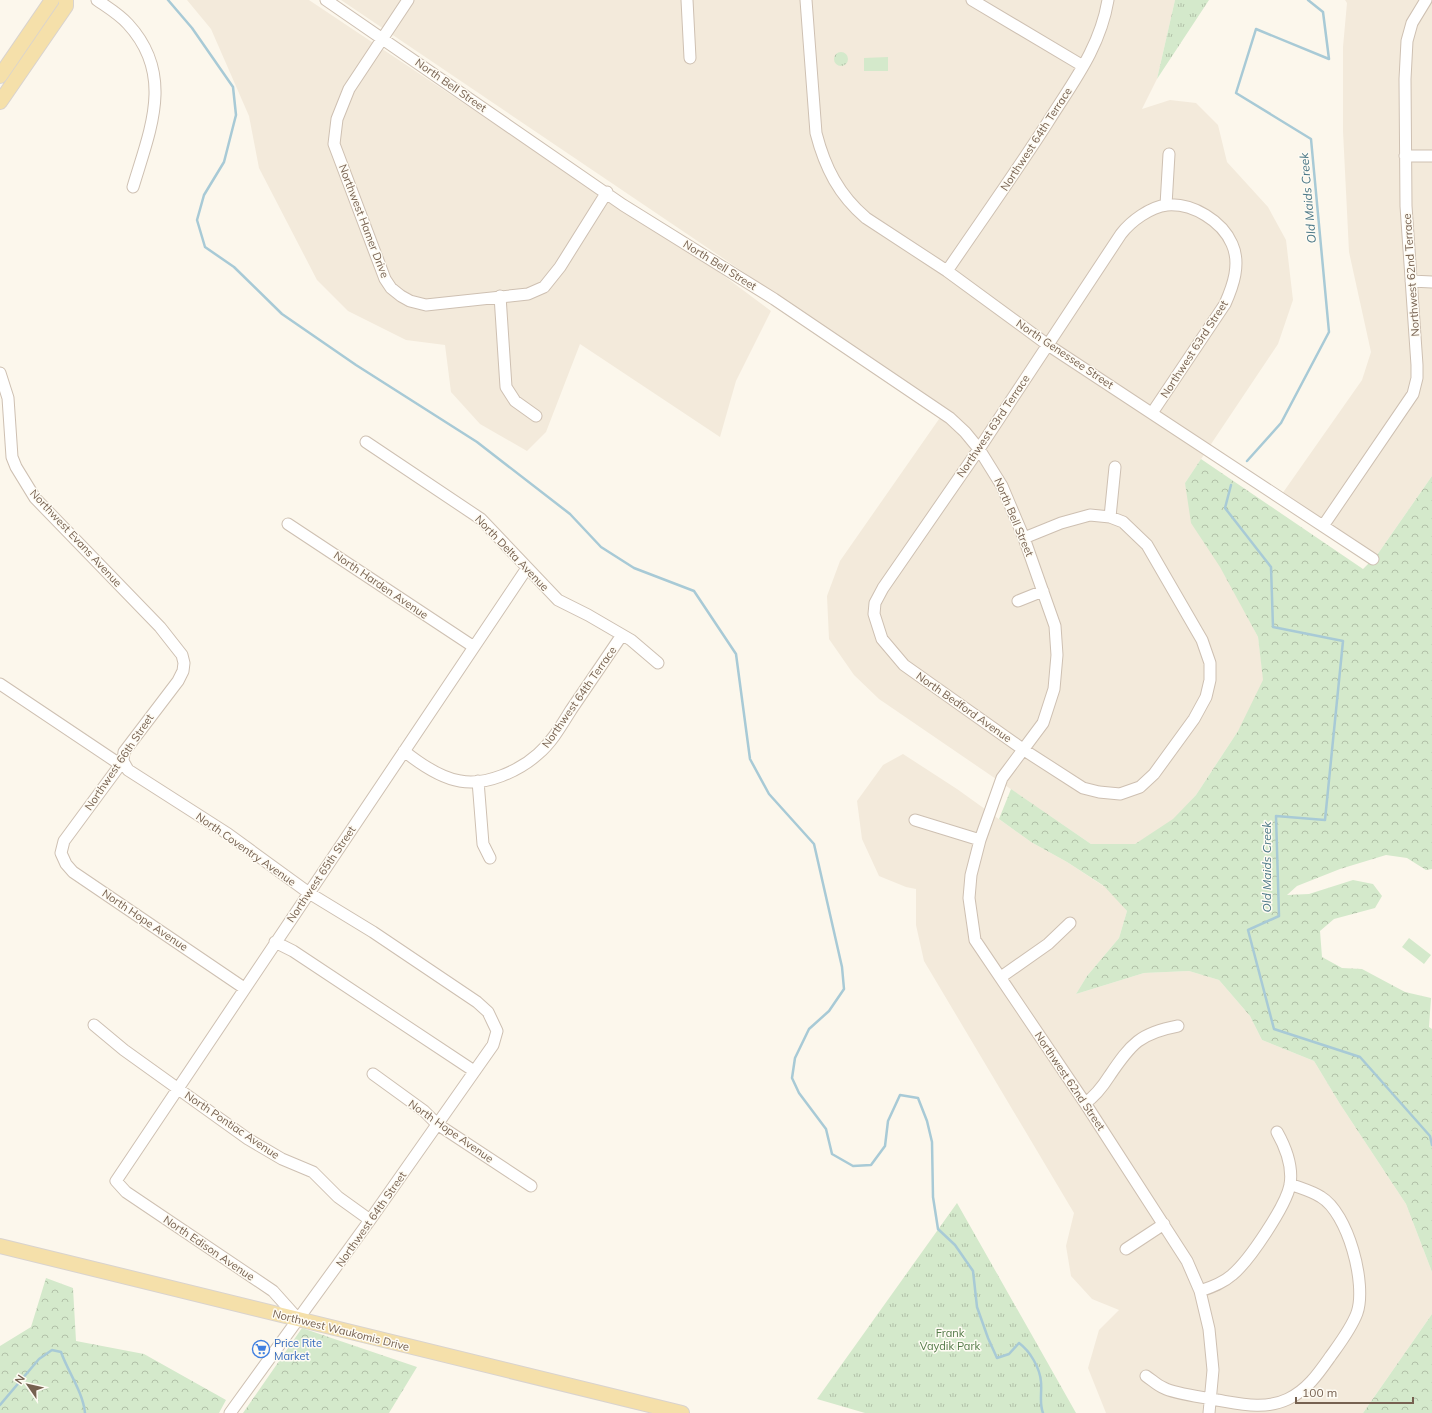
<svg xmlns="http://www.w3.org/2000/svg" width="1432" height="1413" viewBox="0 0 1432 1413" font-family="Mulish,sans-serif">
	<style>
		.residential { fill: #f3eadb }
		.grass { fill: url(#grass-tufts) }
		.forest { fill: url(#forest-crowns) }
		.garden { fill: #d4e9cb }
		.lines { fill: none; stroke-linecap: round; stroke-linejoin: round }
		.stream { stroke: #a8cad6; stroke-width: 2.5 }
		.minor-casing { stroke: #cec0b2; stroke-width: 13 }
		.major-casing { stroke: #d9d3ce; stroke-width: 16 }
		.minor { stroke: #fff; stroke-width: 11 }
		.major { stroke: #f5e0aa; stroke-width: 14 }
		.labels { text-anchor: middle; stroke-width: 3; stroke-linejoin: round; paint-order: stroke }
		.street-label { font-size: 11px; fill: #766150; stroke: #fefbf3 }
		.park-label { font-size: 11px; fill: #537a48; stroke: #fefbf3 }
		.shop-label { font-size: 11px; fill: #366cbe; stroke: #fefbf3; text-anchor: start }
		.water-label { font-size: 12px; font-style: italic; fill: #4b7887; stroke: #fefbf3 }
	</style>
	<defs>
		<pattern id="grass-tufts" width="24" height="20" patternUnits="userSpaceOnUse"><rect width="24" height="20" fill="#d4e9cb"/><path d="M3 7l-1-3M5 7V3M7 7l1-3M15 17l-1-3M17 17v-4M19 17l1-3" fill="none" stroke="#b1c0a7"/></pattern>
		<pattern id="forest-crowns" width="20" height="18" patternUnits="userSpaceOnUse"><rect width="20" height="18" fill="#d4e9cb"/><path d="M2 6a3 3 0 1 1 6 0M12 15a3 3 0 1 1 6 0" fill="none" stroke="#b1c0a7"/></pattern>
	</defs>
	<rect width="100%" height="100%" fill="#fcf7ec"/>
	<path class="residential" d="M187 0H309L571 175 708 264 771 311 736 381 720 437 580 344 546 432 527 451 480 424 451 392 445 345 406 340 348 311 317 280 259 168 249 116 211 29Z
		M341 0H1175L1157 79 1142 109 1170 100 1196 103 1218 125 1227 162 1268 207 1286 240 1293 300 1278 344 1185 483 1223 571 1258 637 1264 684 1238 731 1196 795 1170 823 1135 844H1091L879 699 854 675 829 639 827 596 840 561 946 409Z
		M1345 0H1432V476L1377 555 1282 494 1362 380 1371 352 1349 252 1343 131V47L1347 3Z
		M903 754 957 789 1031 842 1067 862 1108 889 1127 911 1119 938 1087 976 1076 994 1144 973 1189 971 1219 980 1250 1016 1262 1040 1314 1061 1340 1104 1406 1204 1432 1272V1314L1363 1413H1106L1088 1368 1099 1330 1119 1310 1092 1299 1071 1276 1066 1246 1074 1213 924 961 916 925V889L906 887 879 876 862 839 857 801 883 765Z"/>
	<path class="grass" d="M1175 0H1209L1157 79Z
		M834 59a7 7 0 1 1 14 0a7 7 0 1 1-14 0Z
		M957 1203 1076 1413H865L817 1399Z"/>
	<path class="forest" d="M1201 459 1363 569 1377 555 1432 476V869L1426 870 1407 858 1386 855 1340 869 1297 886 1287 895 1309 894 1353 880 1373 884 1382 896 1375 908 1334 919 1320 931 1322 957 1342 968 1362 969 1405 992 1431 998 1429 1027 1432 1029V1272L1406 1204 1340 1104 1314 1061 1262 1040 1250 1016 1219 980 1189 971 1144 973 1076 994 1087 976 1119 938 1127 911 1104 886 1067 862 1031 842 999 819 1011 789 1091 844H1135L1173 819 1196 795 1238 731 1263 680 1258 637 1220 567 1191 523 1185 483Z
		M46 1278 73 1288 76 1341 144 1354 226 1400 219 1413H0V1346L31 1327Z
		M1432 1314V1413H1363Z
		M302 1328 417 1367 389 1413H243Z"/>
	<path class="garden" d="M888 57V71H864V58Z
		M1409 938 1431 955 1424 964 1402 947Z"/>
	<g class="lines">
		<path class="stream" d="M168 0 192 28 233 87 236 115 224 162 204 195 197 220 205 247 234 267 282 314 356 365 477 442 570 514 601 547 634 568 694 591 736 654 750 759 769 794 814 844 842 967 844 989 829 1011 809 1029 795 1058 792 1078 799 1093 826 1129 832 1154 853 1166 871 1165 885 1146 888 1121 900 1095 918 1098 927 1121 932 1142 933 1197 938 1229 955 1245 973 1271 977 1307 988 1338 997 1358 1009 1354 1019 1343C1030 1351 1040 1368 1041 1382 1042 1393 1039 1403 1043 1413
			M1247 461 1281 423 1329 332 1311 139 1236 93 1256 29 1329 59 1323 12 1308 0
			M1231 485 1225 508 1271 567 1273 627 1343 641 1325 820 1276 816 1279 916 1248 930 1274 1029 1360 1057 1430 1136 1432 1145
			M0 1405 39 1359 52 1350 61 1352C68 1372 83 1392 85 1413"/>
		<g class="minor-casing">
			<path id="minor" d="M97 0C107 7 119 14 128 24 175 75 150 130 133 187
				M326 0 623 205 774 299 950 418 965 432 979 449 1002 486 1024 538 1055 626 1057 655 1054 689 1043 723 1002 778 980 840 971 875 969 898 975 940 1085 1103 1187 1261 1200 1291 1209 1329 1213 1370 1209 1413
				M408 0 349 89 337 119 334 144 385 279 391 288 401 296 410 301 426 305 528 294 544 287 560 267 607 192
				M687 0 690 58
				M806 0 816 133C825 168 839 195 866 218L947 271 1048 345 1373 559
				M972 0 1083 66
				M1405 156H1432
				M1166 205 1169 154
				M947 271C981 221 1016 172 1048 122 1073 82 1100 48 1108 0
				M1411 281 1432 282
				M500 296 506 387 515 401 536 416
				M0 373 8 398 12 457 16 467 35 498 160 627 182 655 184 663 183 671 178 681 124 752 123 761 64 841 61 853 66 864 73 872 244 988
				M366 442 481 519 558 600 588 615 631 640 658 663
				M1110 517 1115 467
				M288 524 474 647
				M1323 526 1413 394 1417 378V365L1406 206 1405 79 1407 41 1412 23 1426 0
				M1024 538 1061 523 1090 515 1110 517 1123 522 1147 545 1202 640 1210 663V680L1206 697 1194 719 1154 774 1140 787 1120 794 1099 792 1083 788 1024 750 904 665 882 639 874 614 875 603 883 588 979 449 1121 234C1131 221 1150 207 1167 205 1193 203 1222 221 1232 244 1241 264 1233 286 1225 304L1152 413
				M1018 601 1043 591
				M0 684 115 761H123L128 770 228 834 309 893 373 932 477 1002 488 1012 497 1031 493 1045 370 1220 230 1413
				M404 751C419 763 441 778 460 781 486 786 519 771 538 754 552 742 561 726 571 710 588 685 605 660 622 635
				M478 781 483 844 490 858
				M915 820 980 840
				M275 942 293 951 474 1071
				M1001 977 1048 944 1070 923
				M94 1025 124 1050 248 1139 282 1159 313 1172 338 1197 370 1220
				M373 1074 424 1111 437 1124 531 1186
				M1085 1103C1096 1096 1103 1086 1110 1075 1131 1044 1140 1033 1178 1026
				M1126 1249 1164 1224
				M1200 1291C1212 1287 1223 1283 1232 1275 1249 1261 1286 1206 1290 1185 1293 1167 1286 1148 1277 1132
				M299 1320 273 1291 126 1192 116 1181 527 568
				M1146 1376C1152 1380 1158 1386 1164 1388 1175 1394 1203 1397 1217 1400 1241 1404 1265 1410 1288 1399 1307 1390 1318 1374 1330 1357 1340 1343 1351 1329 1357 1313 1367 1284 1348 1213 1321 1197 1312 1191 1300 1188 1290 1184"/>
		</g>
		<g class="major-casing">
			<path id="major" d="M0 76 52 0
				M0 102 66 6V0
				M0 1246 682 1413"/>
		</g>
		<use href="#minor" class="minor"/>
		<use href="#major" class="major"/>
	</g>
	<defs>
		<g id="supermarket-ring" transform="scale(0.9)"><circle r="9.5" fill="#fefbf3" stroke="#3f7fe0" stroke-width="1.5"/><path d="M-6-5.5h2.5l.6 2H6L4.5 2H-2.5L-4.4-4H-6ZM-1.5 3.2a1.3 1.3 0 1 0 .1 0ZM3 3.2a1.3 1.3 0 1 0 .1 0Z" fill="#3f7fe0"/></g>
	</defs>
	<g fill-rule="evenodd">
		<use href="#supermarket-ring" x="261" y="1349"/>
	</g>
	<g class="labels">
		<g class="street-label">
			<text transform="translate(451 85) rotate(35)" y="4">North Bell Street</text>
			<text transform="translate(1036 139) rotate(-57)" y="4">Northwest 64th Terrace</text>
			<text transform="translate(364 221) rotate(69)" y="4">Northwest Hamer Drive</text>
			<text transform="translate(720 265) rotate(32)" y="4">North Bell Street</text>
			<text transform="translate(1411 275) rotate(-94)" y="4">Northwest 62nd Terrace</text>
			<text transform="translate(1194 349) rotate(-57)" y="4">Northwest 63rd Street</text>
			<text transform="translate(1065 354) rotate(34)" y="4">North Genessee Street</text>
			<text transform="translate(993 426) rotate(-56)" y="4">Northwest 63rd Terrace</text>
			<text transform="translate(1014 517) rotate(67)" y="4">North Bell Street</text>
			<text transform="translate(76 538) rotate(47)" y="4">Northwest Evans Avenue</text>
			<text transform="translate(512 553) rotate(46)" y="4">North Delta Avenue</text>
			<text transform="translate(381 585) rotate(34)" y="4">North Harden Avenue</text>
			<text transform="translate(579 697) rotate(-55)" y="4">Northwest 64th Terrace</text>
			<text transform="translate(964 707) rotate(35)" y="4">North Bedford Avenue</text>
			<text transform="translate(119 762) rotate(-56)" y="4">Northwest 66th Street</text>
			<text transform="translate(246 849) rotate(35)" y="4">North Coventry Avenue</text>
			<text transform="translate(321 874) rotate(-56)" y="4">Northwest 65th Street</text>
			<text transform="translate(145 920) rotate(34)" y="4">North Hope Avenue</text>
			<text transform="translate(1070 1081) rotate(56)" y="4">Northwest 62nd Street</text>
			<text transform="translate(232 1125) rotate(34)" y="4">North Pontiac Avenue</text>
			<text transform="translate(451 1131) rotate(35)" y="4">North Hope Avenue</text>
			<text transform="translate(371 1219) rotate(-55)" y="4">Northwest 64th Street</text>
			<text transform="translate(209 1248) rotate(34)" y="4">North Edison Avenue</text>
			<text transform="translate(341 1330) rotate(14)" y="4">Northwest Waukomis Drive</text>
		</g>
		<g class="park-label">
			<text x="950" y="1337">Frank<tspan x="950" dy="13">Vaydik Park</tspan></text>
		</g>
		<g class="shop-label">
			<text x="274" y="1347">Price Rite<tspan x="274" dy="13">Market</tspan></text>
		</g>
		<g class="water-label">
			<text transform="translate(1308 198) rotate(-95)" y="4">Old Maids Creek</text>
			<text transform="translate(1267 867) rotate(-90)" y="4">Old Maids Creek</text>
		</g>
	</g>
	<g transform="translate(28 1385) rotate(304)" stroke="#fefbf3" stroke-width="3" paint-order="stroke">
	<path d="M0-3L7 15L0 10L-7 15Z" fill="#766150"/>
	<text y="-6" font-size="11" font-weight="bold" text-anchor="middle" fill="#766150">N</text>
	</g>
	<path d="M1296 1397v6h117v-6" fill="none" stroke="#766150" stroke-width="2"/>
	<text x="1302" y="1397" font-size="12" fill="#766150" stroke="#fefbf3" stroke-width="3" paint-order="stroke">100 m</text>
</svg>
